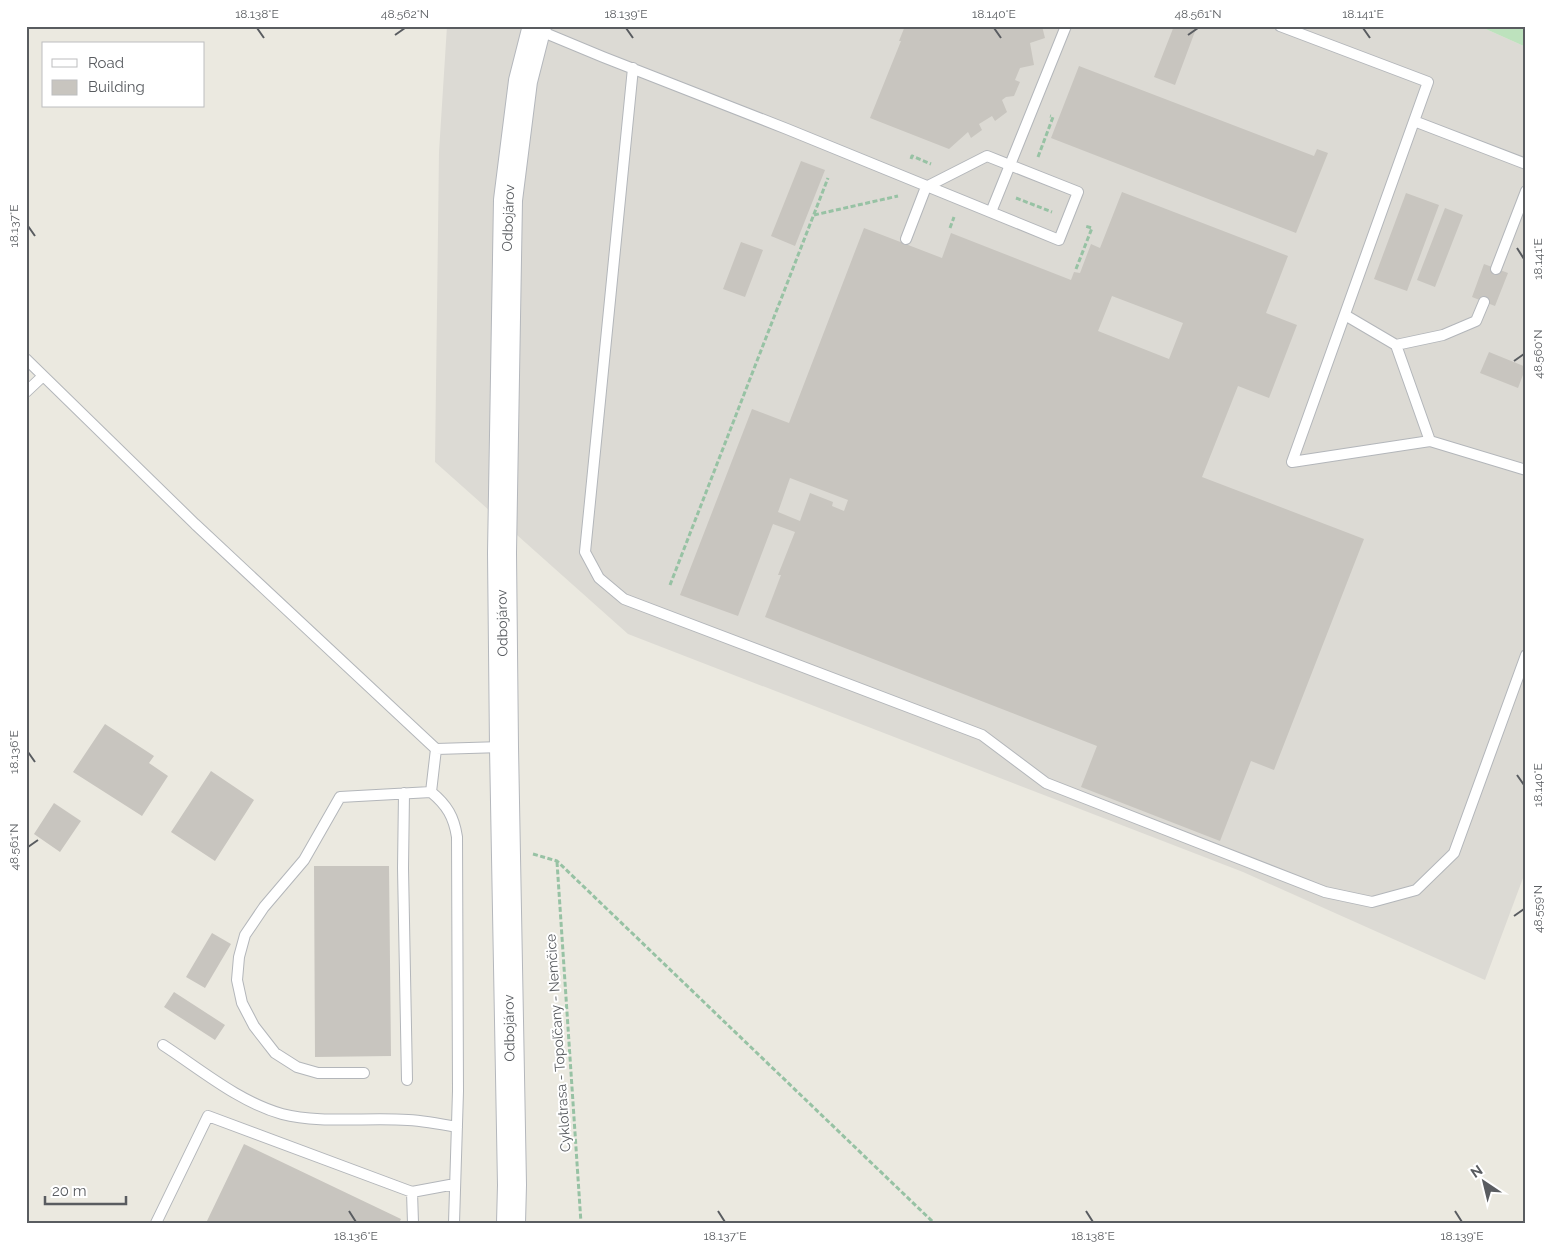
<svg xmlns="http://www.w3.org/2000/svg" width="1552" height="1249" viewBox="0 0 1552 1249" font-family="Raleway,sans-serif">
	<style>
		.industrial { fill: #dcdad4 }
		.green { fill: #bde2bd }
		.building { fill: #c8c5bf; fill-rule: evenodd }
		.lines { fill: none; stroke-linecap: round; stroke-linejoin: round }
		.lane-casing { stroke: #b3b6ba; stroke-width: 12 }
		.secondary-casing { stroke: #b4b7bc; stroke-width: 30 }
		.path { stroke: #97c2a4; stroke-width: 3; stroke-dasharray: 5 2.5; stroke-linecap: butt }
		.lane { stroke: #fff; stroke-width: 10 }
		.secondary { stroke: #fff; stroke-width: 28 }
		.ticks { fill: none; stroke: #595c60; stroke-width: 2 }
		.labels { text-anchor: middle; stroke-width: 4; stroke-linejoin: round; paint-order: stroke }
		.street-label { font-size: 14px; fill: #595c60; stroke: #fff }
		.neatline { fill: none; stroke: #595c60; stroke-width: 2 }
		.ticks-label { font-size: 12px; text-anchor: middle; fill: #595c60 }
	</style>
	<rect width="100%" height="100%" fill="#ebe9e0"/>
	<path class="industrial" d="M447 26H1479L1526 47V870L1485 980 1243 872 628 634 435 462 439 152Z"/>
	<path class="green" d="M1479 26H1526V47Z"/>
	<path class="building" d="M905 26H1042L1045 38 1030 43 1034 65 1020 68 1015 80 1020 82 1014 96 1006 97 1002 100 1007 112 995 121 992 116 979 124 982 130 971 138 968 132 949 149 870 118 901 41H899Z
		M1174 26H1197L1175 85 1154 77Z
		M1079 66 1314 156 1317 149 1328 153 1296 233 1051 138Z
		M801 161 825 170 795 246 771 236Z
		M1122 192 1288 256 1266 313 1297 325 1269 398 1238 386 1202 477 1364 539 1274 770 1251 761 1220 841 1081 787 1097 746 765 617 781 575H778L795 532 773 524 738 616 680 595 752 409 789 423 864 228 942 258 951 233 1071 280 1074 272 1080 273 1091 244 1100 248ZM1112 296 1183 323 1169 359 1098 331ZM790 478 848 500 844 511 832 506 833 502 810 493 800 521 778 512Z
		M1406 193 1439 205 1407 291 1374 279Z
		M1445 208 1463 215 1435 287 1417 280Z
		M741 242 763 250 745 297 723 289Z
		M1484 264 1508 273 1495 306 1472 297Z
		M1489 352 1526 367 1518 388 1480 373Z
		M105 724 154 756 149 763 168 776 142 816 73 772Z
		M211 771 254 800 215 861 171 832Z
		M54 803 81 821 60 852 34 834Z
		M314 866H389L391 1056 315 1057Z
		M212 933 231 944 205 988 186 977Z
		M174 992 225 1025 215 1040 164 1007Z
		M244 1144 401 1219 399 1223H206Z"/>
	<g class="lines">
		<g class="lane-casing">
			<path id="lane" d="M1280 26 1428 82 1292 462 1430 441
				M538 30 603 57 787 129 1059 240 1078 192 987 156 926 187 906 239
				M633 68 585 552 599 578 624 599 982 735 1046 783 1325 892 1372 902 1416 890 1454 853 1526 655
				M1414 121 1526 164
				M991 212 1066 26
				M1496 269 1526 191
				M1345 315 1396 345 1430 441 1526 470
				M1396 345 1443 335 1476 321 1484 302
				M26 359 195 524 436 749
				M26 392 43 376
				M404 793 403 868 407 1080
				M163 1045C200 1069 239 1102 282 1114 320 1124 368 1117 408 1120 424 1121 441 1124 457 1127
				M364 1073H318L297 1067 275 1053 254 1026 242 1003 237 980 239 957 245 935 264 907 304 860 340 797 431 792
				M412 1192 413 1223
				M156 1223 208 1116 412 1192 455 1184
				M454 1223 458 1091 457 837C454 817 447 805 431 792L436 749 502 747"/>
		</g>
		<g class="secondary-casing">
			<path id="secondary" d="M511 1223 512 1185 504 747 502 553 508 200 523 81 537 26"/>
		</g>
		<path class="path" d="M1038 157 1053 117 1050 116
			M911 159 912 156 931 164
			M1016 198 1052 212
			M814 215 898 196
			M950 228 954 217
			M1076 269 1092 228 1085 226
			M670 585 828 178
			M533 854 557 861 934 1223
			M557 862 581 1223"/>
		<use href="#lane" class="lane"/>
		<use href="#secondary" class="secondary"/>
	</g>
	<path class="ticks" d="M257 28 264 38M626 28 633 38M994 28 1001 38M1363 28 1370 38M395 35 405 28M1188 35 1198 28M28 226 35 236M1517 248 1524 259M1514 361 1524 354M28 752 35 762M1517 775 1524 785M28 847 38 840M1514 916 1524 909M349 1211 356 1222M718 1211 725 1222M1086 1211 1093 1222M1455 1211 1462 1222"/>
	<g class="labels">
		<g class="street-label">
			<text transform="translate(508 218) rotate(-88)" y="5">Odbojárov</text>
			<text transform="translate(502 623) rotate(-91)" y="5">Odbojárov</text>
			<text transform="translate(509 1028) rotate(-91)" y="5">Odbojárov</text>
			<text transform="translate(558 1043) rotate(-94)" y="5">Cyklotrasa - Topoľčany - Nemčice</text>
		</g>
	</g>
	<rect width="1552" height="1249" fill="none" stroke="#ffffff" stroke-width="55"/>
	<rect x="42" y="42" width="162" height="65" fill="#ffffff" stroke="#bdbebf"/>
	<rect x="52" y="59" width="25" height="8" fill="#ffffff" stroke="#bdbebf"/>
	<text x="88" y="68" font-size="15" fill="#595c60">Road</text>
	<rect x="52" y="80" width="25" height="15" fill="#c8c5bf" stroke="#bdbebf"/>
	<text x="88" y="92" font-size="15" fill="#595c60">Building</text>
	<g transform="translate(1484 1182) rotate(325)" stroke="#ffffff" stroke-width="4" paint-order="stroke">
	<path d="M0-4L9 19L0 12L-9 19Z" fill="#595c60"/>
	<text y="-8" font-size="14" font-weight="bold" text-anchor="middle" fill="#595c60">N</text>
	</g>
	<path d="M45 1196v8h81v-8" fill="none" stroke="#595c60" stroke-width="2.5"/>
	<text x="52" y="1196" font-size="15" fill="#595c60" stroke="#ffffff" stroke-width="4" paint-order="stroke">20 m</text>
	<rect x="28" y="28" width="1496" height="1194" class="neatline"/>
	<g class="ticks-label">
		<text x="257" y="18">18.138°E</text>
		<text x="405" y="18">48.562°N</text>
		<text x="626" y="18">18.139°E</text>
		<text x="994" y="18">18.140°E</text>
		<text x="1198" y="18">48.561°N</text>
		<text x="1363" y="18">18.141°E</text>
		<text transform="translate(14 226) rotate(-90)" y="4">18.137°E</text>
		<text transform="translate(1538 259) rotate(-90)" y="4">18.141°E</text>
		<text transform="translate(1538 354) rotate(-90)" y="4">48.560°N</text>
		<text transform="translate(14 752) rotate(-90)" y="4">18.136°E</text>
		<text transform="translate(1538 785) rotate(-90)" y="4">18.140°E</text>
		<text transform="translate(14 847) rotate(-90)" y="4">48.561°N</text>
		<text transform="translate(1538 909) rotate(-90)" y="4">48.559°N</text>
		<text x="356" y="1240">18.136°E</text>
		<text x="725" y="1240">18.137°E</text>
		<text x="1093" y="1240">18.138°E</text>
		<text x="1462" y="1240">18.139°E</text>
	</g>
</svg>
